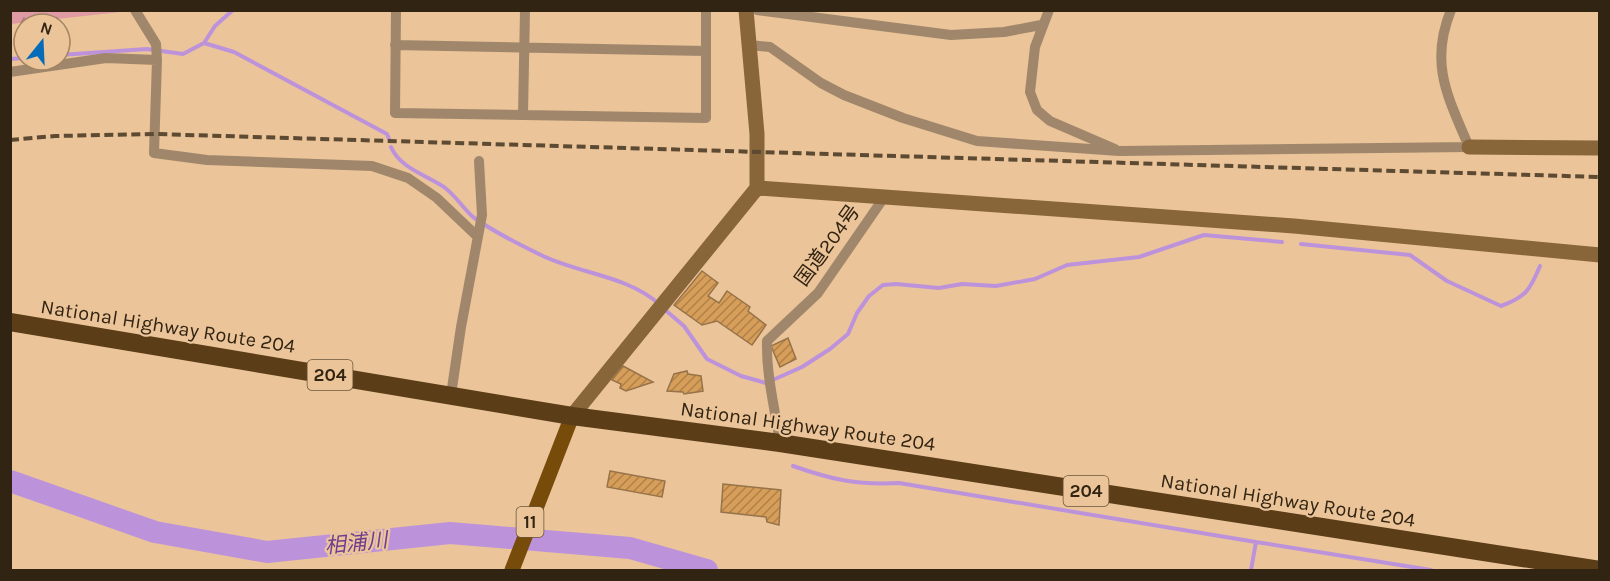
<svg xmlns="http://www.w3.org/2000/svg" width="1610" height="581" viewBox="0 0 1610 581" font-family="Karla,'Noto Sans JP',sans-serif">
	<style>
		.forest { fill: url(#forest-firs) }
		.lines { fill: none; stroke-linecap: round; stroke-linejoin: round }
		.stream { stroke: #bc93db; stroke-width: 4 }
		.river { stroke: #bc93db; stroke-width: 22 }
		.building { fill: url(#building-hatch); stroke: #97734a; stroke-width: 1.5 }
		.street { stroke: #a0876b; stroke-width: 10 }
		.secondary { stroke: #89653a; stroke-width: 15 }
		.primary { stroke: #774c0b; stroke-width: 15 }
		.highway { stroke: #5b3d18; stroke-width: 18 }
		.rail { stroke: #5d4a32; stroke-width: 4; stroke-dasharray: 9 4.5; stroke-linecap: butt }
		.labels { text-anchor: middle; stroke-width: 4.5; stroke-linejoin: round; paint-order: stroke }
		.shield { fill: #ebc499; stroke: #6a543a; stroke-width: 1.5 }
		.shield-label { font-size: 18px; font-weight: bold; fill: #322412 }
		.street-label { font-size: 20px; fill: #322412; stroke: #ebc499 }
		.water-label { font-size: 21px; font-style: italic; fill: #6f3c91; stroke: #ebc499 }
	</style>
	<defs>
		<pattern id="forest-firs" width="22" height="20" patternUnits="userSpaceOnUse" patternTransform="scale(1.5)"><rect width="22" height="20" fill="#df9aa4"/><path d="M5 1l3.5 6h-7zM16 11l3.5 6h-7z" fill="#b57d84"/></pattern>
		<pattern id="building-hatch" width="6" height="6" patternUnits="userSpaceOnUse" patternTransform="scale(1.5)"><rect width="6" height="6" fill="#d79e59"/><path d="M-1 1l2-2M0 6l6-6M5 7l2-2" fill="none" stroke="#af8148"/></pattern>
	</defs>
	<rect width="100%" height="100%" fill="#ebc499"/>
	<path class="forest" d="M11 10 130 11 11 24Z"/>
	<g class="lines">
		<path class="stream" d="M204 43 234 52 387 134 389 139
			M60 55 147 49 183 54 204 43 215 26 233 10
			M10 59 24 58
			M391 147C400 168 426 175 444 187 455 195 463 208 473 217 494 232 518 244 541 255 579 274 626 275 659 304
			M1301 244 1410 255 1447 281 1501 306C1526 297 1530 290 1540 266
			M664 309 684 326 707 359 741 376 766 383 802 367 830 349 848 334 857 313 869 296 883 285 896 284 939 288 962 284 996 286 1035 279 1067 265 1139 257 1204 235 1282 242
			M793 466C833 480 856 485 899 483L1256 542
			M1251 570 1256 542 1431 570"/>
		<path class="river" d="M10 481 155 532 267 552 450 533 630 548 707 570"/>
	</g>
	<path class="building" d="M702 271 718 283 708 296 719 303 727 291 750 307 748 311 766 325 752 345 717 321 702 325 674 305Z
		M788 338 796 359 780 367 771 346Z
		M623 366 653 382 626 391 620 388 621 384 612 380Z
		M687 371 688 374 701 376 703 391 684 394 683 392 667 391 674 374Z
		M610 471 665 481 662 497 607 487Z
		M723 484 781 490 779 525 767 522 766 517 721 512Z"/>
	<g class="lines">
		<path class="street" d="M135 10 156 44 157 60
			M396 10 395 113 706 118V10
			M757 10 951 35 1004 32 1041 25
			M1049 10 1035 47 1030 92 1037 110 1050 121 1115 149
			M395 45 706 51
			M750 45 770 47 821 83 844 95 903 118 977 141 1119 151 1469 147C1448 97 1429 64 1451 10
			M10 72 106 58 157 60 154 153 207 160 372 166 408 178 437 198 477 236
			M523 115 525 10
			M451 395 461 327 482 215 479 161
			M780 443C775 409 766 375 767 341L818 293 885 196"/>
		<path class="secondary" d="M1469 147 1600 148
			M757 188 1294 226 1600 255
			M572 416 757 188V134L746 10"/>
		<path class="primary" d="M512 570 572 416"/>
		<path class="highway" d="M10 322 572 416 780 443 1600 570"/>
		<path class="rail" d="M10 140 55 136 155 134 1600 177"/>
	</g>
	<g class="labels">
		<g class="shield">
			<rect x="307.5" y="360" width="45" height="30" rx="4.5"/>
			<rect x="1063.5" y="476" width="45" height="30" rx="4.5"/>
			<rect x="516.5" y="507" width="27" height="30" rx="4.5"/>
		</g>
		<g class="shield-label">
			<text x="330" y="381">204</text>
			<text x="1086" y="497">204</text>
			<text x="530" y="528">11</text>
		</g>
		<g class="street-label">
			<text transform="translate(827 245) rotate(-54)" y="7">国道204号</text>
			<text transform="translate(168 326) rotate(9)" y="7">National Highway Route 204</text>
			<text transform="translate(808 426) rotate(8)" y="7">National Highway Route 204</text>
			<text transform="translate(1288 500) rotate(9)" y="7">National Highway Route 204</text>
		</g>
		<g class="water-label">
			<text transform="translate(356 543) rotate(-6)" y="7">相浦川</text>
		</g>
	</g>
	<rect width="1610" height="581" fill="none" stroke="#322412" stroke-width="24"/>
	<g transform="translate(42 42) rotate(18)"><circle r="28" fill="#ebc499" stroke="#a18463" stroke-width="1.5"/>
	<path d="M0-4.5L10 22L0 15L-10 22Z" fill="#066cb8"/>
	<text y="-9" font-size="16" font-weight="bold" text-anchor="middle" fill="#322412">N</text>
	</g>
</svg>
